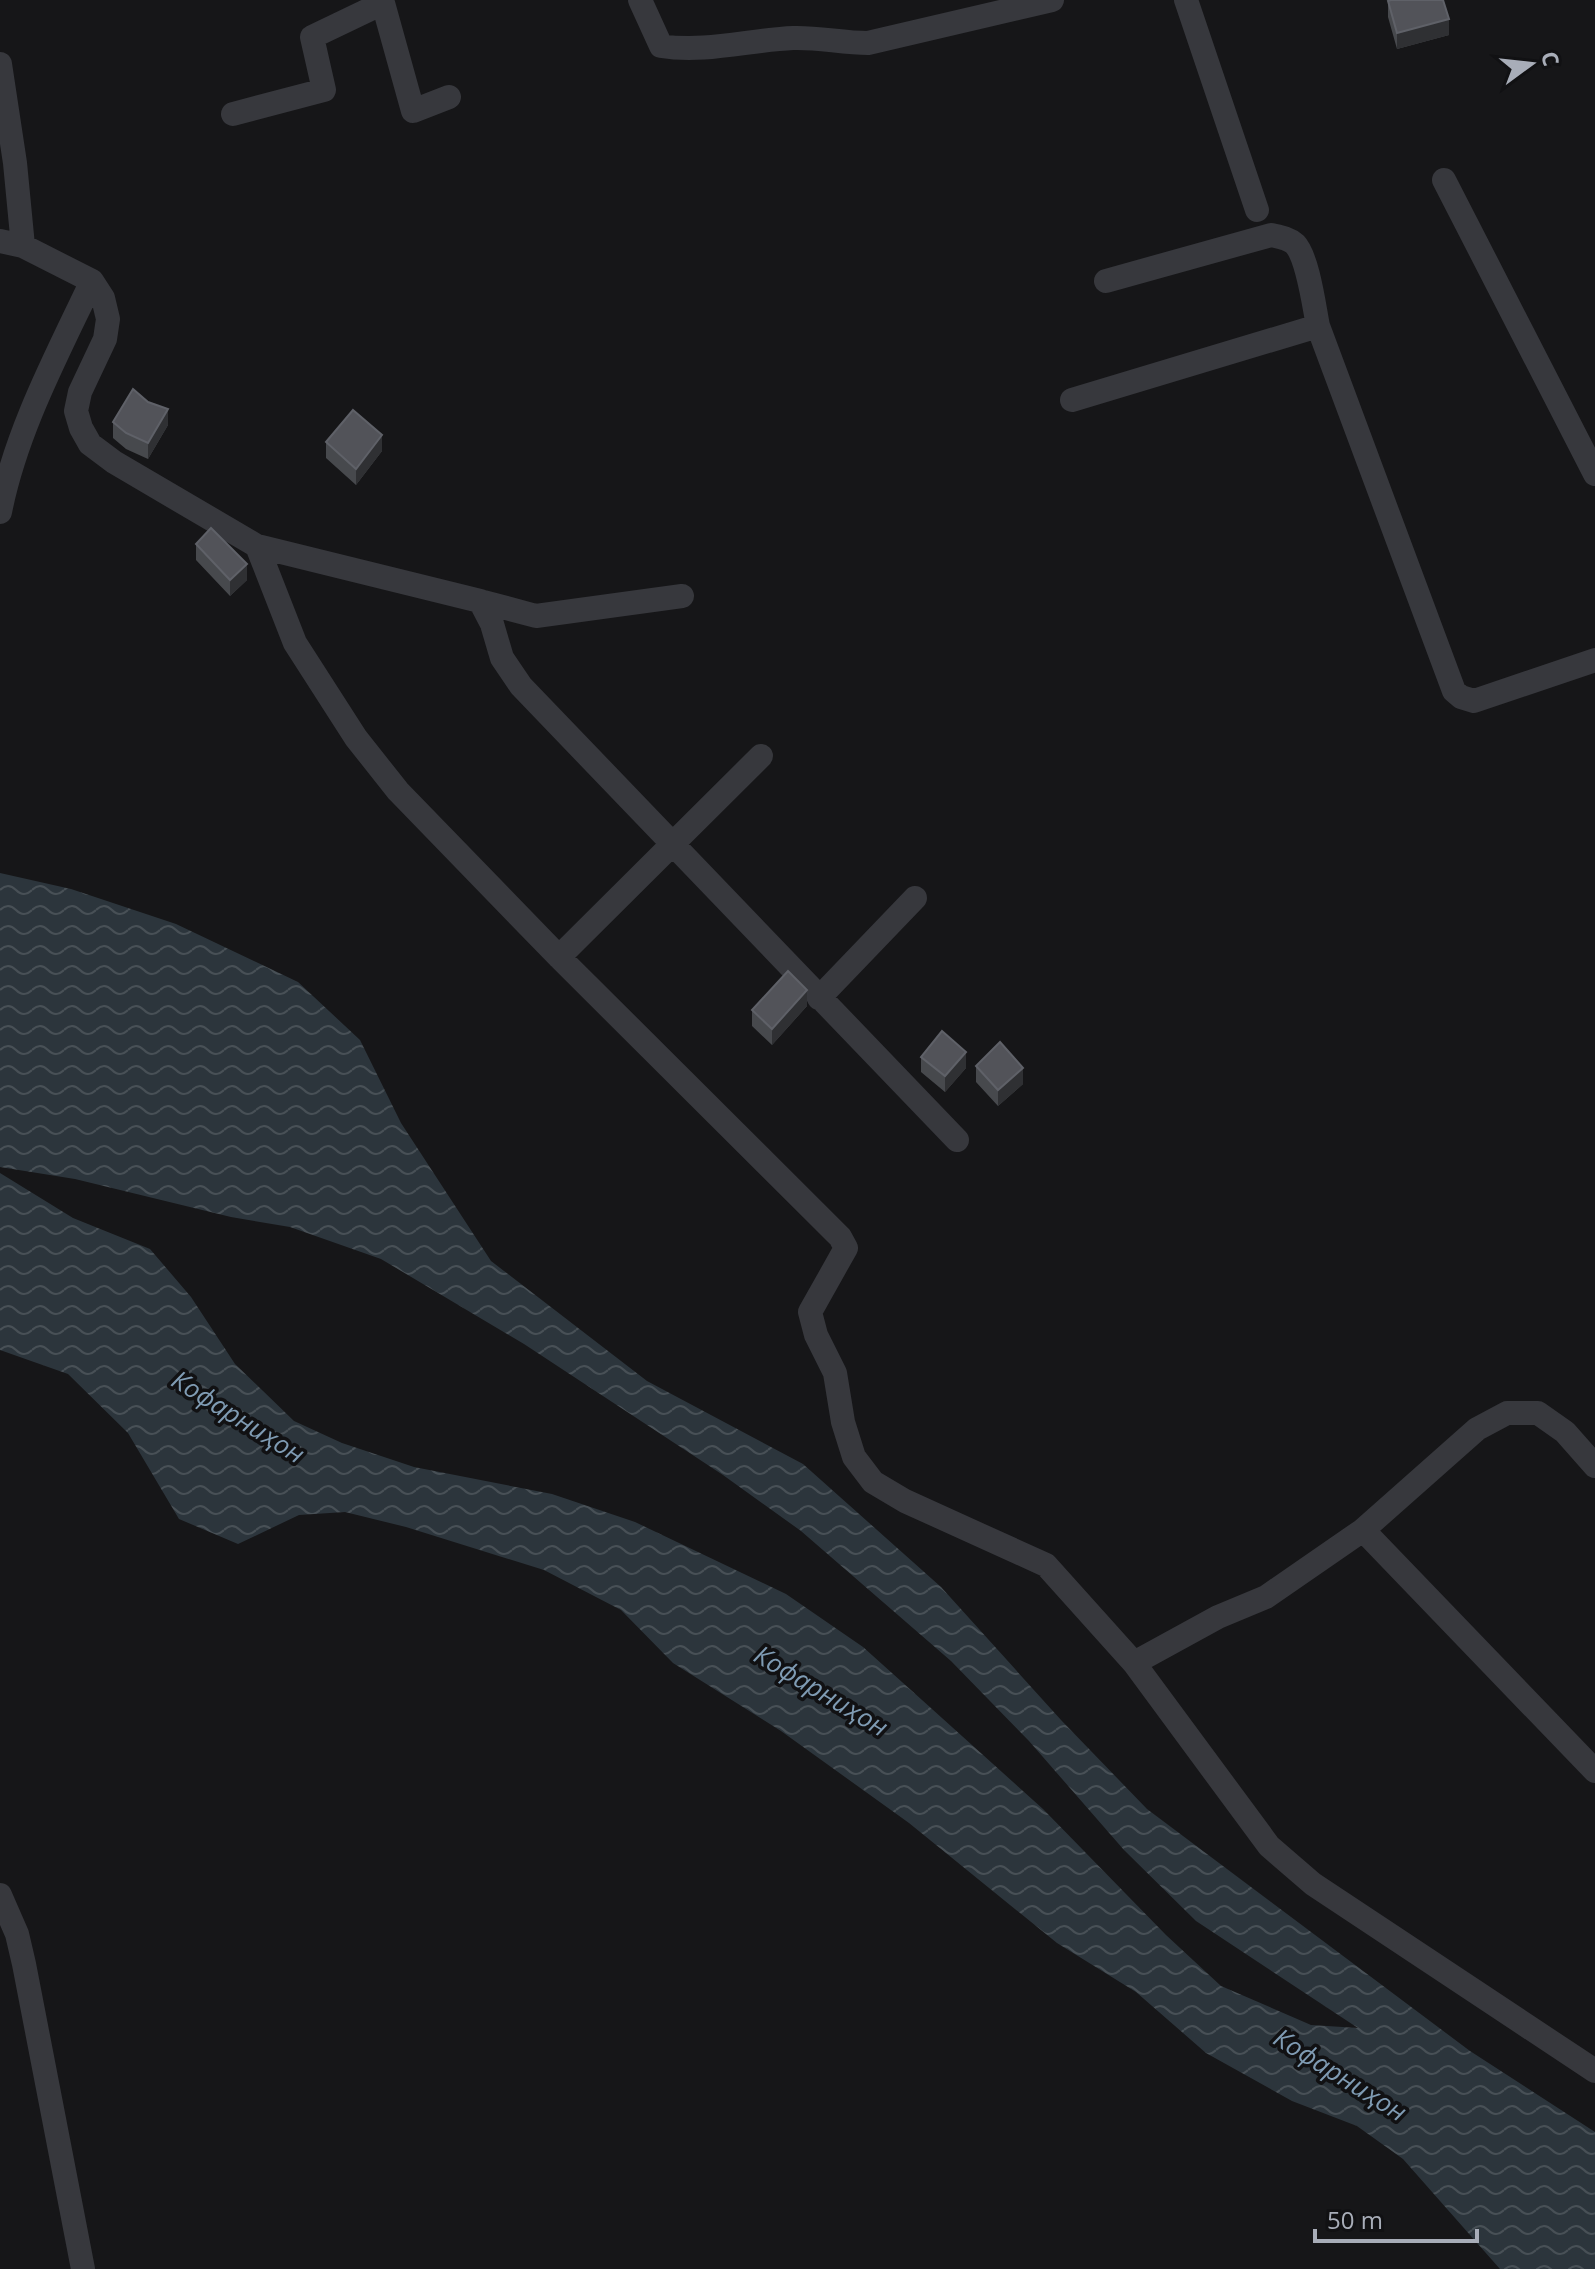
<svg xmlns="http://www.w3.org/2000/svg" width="1595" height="2269" viewBox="0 0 1595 2269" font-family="'Open Sans',sans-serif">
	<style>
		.water { fill: url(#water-waves) }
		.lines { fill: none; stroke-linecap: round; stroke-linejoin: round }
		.minor { stroke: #37383d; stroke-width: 24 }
		.wall { fill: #47494d }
		.shaded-wall { fill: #2f3033 }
		.building { fill: #525359; stroke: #5f6168; stroke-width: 2 }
		.labels { text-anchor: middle; stroke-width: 7; stroke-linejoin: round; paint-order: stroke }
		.water-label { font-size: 26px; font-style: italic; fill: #7f9bb3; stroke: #111113 }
	</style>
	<defs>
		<pattern id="water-waves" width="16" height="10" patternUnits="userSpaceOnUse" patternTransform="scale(2)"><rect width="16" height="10" fill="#2c353c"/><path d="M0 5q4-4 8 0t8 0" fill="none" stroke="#485056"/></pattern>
	</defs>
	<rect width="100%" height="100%" fill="#161618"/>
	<path class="water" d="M0 873 71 889 176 924 298 982 360 1040 401 1123 491 1261 647 1381 803 1464 941 1587 1061 1720 1147 1809 1470 2051 1595 2132V2269H1500L1403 2159 1357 2126 1292 2101 1206 2053 1136 1992 1057 1943 909 1823 781 1731 673 1663 621 1610 544 1570 406 1527 345 1512 299 1515 238 1544 179 1519 128 1433 68 1374 0 1350V1173L73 1218 150 1249 191 1297 235 1364 294 1421 342 1443 414 1467 552 1494 635 1522 786 1594 863 1647 922 1700 1043 1809 1166 1935 1221 1986 1311 2025 1358 2028 1196 1921 1124 1850 1029 1741 951 1661 801 1531 723 1475 524 1344 381 1259 290 1227 231 1217 75 1179 0 1167Z"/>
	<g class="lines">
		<path class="minor" d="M640 0 661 46C705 53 749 40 793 38 818 37 842 43 868 43L1052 0
			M1186 0 1257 210
			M383 3 413 111 449 97
			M0 64 15 163 23 246
			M233 114 324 90 312 37 383 3 382 0
			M1444 180 1595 474
			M0 241 23 246 92 281 103 298 108 319 105 339 80 392 76 411 81 428 90 444 114 462 257 546 295 643 356 738 398 791 559 957 840 1237 846 1248 810 1312 816 1335 835 1373 843 1422 854 1457 873 1482 905 1501 1046 1565 1134 1663 1218 1617 1266 1597 1363 1530 1477 1429 1507 1413H1538L1565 1432 1595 1466
			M1106 281 1271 235C1280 237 1288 238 1295 244 1308 258 1314 306 1318 326L1454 691 1461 697 1474 701 1595 660
			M1072 400 1318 326
			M0 512C16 431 57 355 92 281
			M257 546 480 601 492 624 502 658 521 686 957 1140
			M480 601 536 616 682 596
			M559 957 761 756
			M819 998 915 898
			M1363 1530 1595 1771
			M1134 1663 1269 1846 1313 1884 1595 2071
			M0 1895 17 1934 24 1964 83 2269"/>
	</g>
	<path class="wall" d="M1388 1 1449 35 1397 49 1388 17Z
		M148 402 168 425 148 459 126 449 113 438V422Z
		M326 442 382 451 356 485 326 458Z
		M196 544 247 580 230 596 196 560Z
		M807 1006 772 1045 752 1026V1010Z
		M921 1057 966 1068 945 1092 921 1072Z
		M976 1066 1023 1084 998 1106 976 1082Z"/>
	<path class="shaded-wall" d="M1449 19V35L1397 49V33Z
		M168 409V425L148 459V443Z
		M382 435V451L356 485V469Z
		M247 564V580L230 596V580Z
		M807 990V1006L772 1045V1029Z
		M966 1052V1068L945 1092V1076Z
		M1023 1068V1084L998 1106V1090Z"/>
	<path class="building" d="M1391 0H1443L1449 19 1397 33 1388 1Z
		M133 389 148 402 168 409 148 443 126 433 113 422Z
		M353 410 382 435 356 469 326 442Z
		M211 528 247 564 230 580 196 544Z
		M788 971 807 990 772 1029 752 1010Z
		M942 1031 966 1052 945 1076 921 1057Z
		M1000 1042 1023 1068 998 1090 976 1066Z"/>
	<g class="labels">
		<g class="water-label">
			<text transform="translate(238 1417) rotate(32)" y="9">Кофарниҳон</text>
			<text transform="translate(821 1691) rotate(31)" y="9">Кофарниҳон</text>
			<text transform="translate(1340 2075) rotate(32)" y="9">Кофарниҳон</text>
		</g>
	</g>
	<g transform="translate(1531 64) rotate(75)" stroke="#111113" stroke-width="6" paint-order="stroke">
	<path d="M0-6L14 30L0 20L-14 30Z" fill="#a8adb8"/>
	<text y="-12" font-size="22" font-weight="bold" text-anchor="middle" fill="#a8adb8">С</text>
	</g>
	<path d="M1315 2229v12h162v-12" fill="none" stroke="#a8adb8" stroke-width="4"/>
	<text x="1327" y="2229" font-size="24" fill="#a8adb8" stroke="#111113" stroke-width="6" paint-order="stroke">50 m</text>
</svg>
